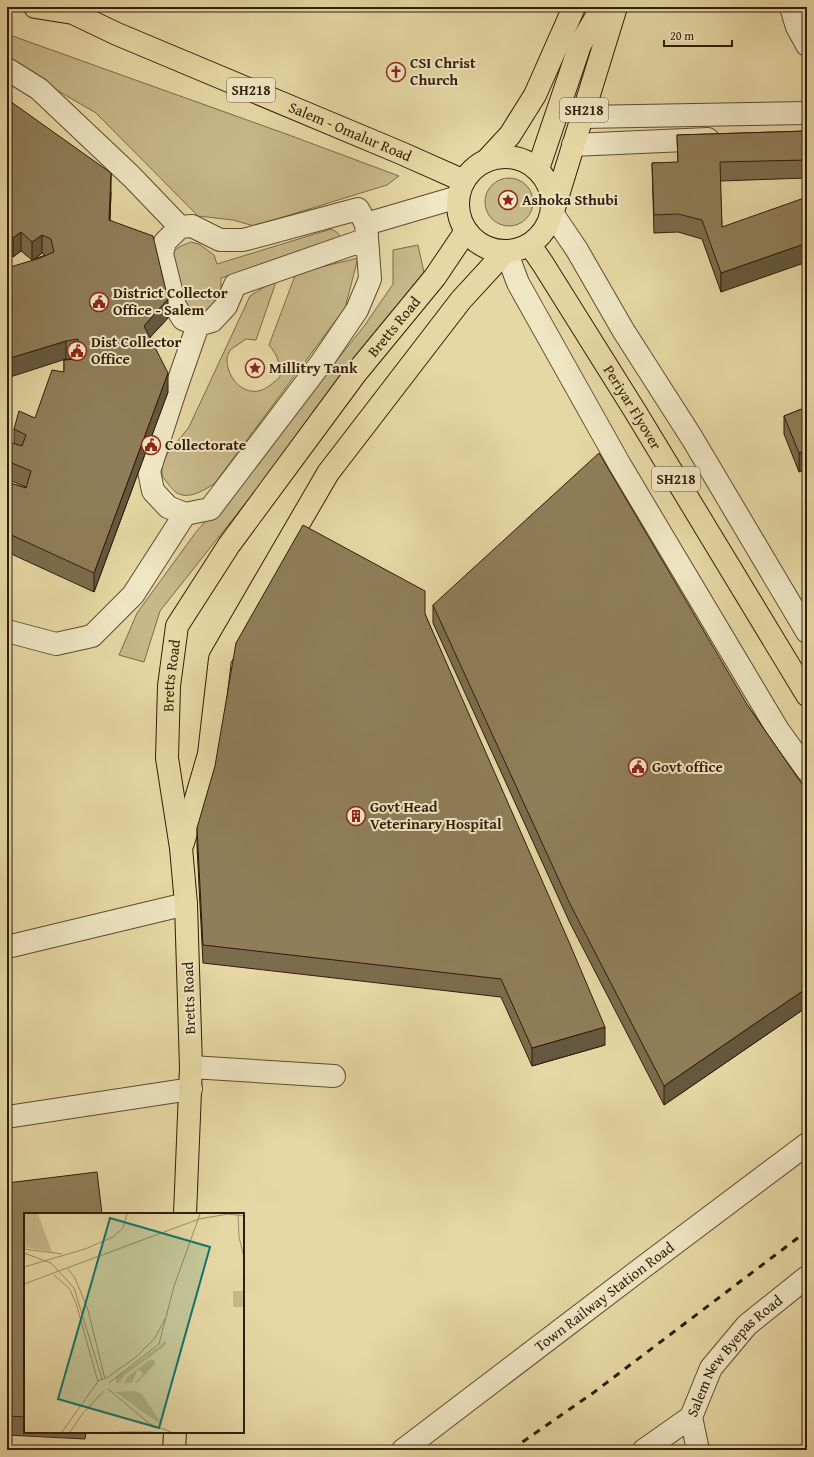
<svg xmlns="http://www.w3.org/2000/svg" width="814" height="1457" viewBox="0 0 814 1457" font-family="'Gentium Book Plus',serif">
	<style>
		.green { fill: #c7b889; stroke: #7c6a48 }
		.lines { fill: none; stroke-linecap: round; stroke-linejoin: round }
		.minor-casing { stroke: #5e4b2f; stroke-width: 24 }
		.major-casing { stroke: #311c08; stroke-width: 24 }
		.minor { stroke: #efe6c4; stroke-width: 22 }
		.major { stroke: #e6d8a4; stroke-width: 22 }
		.rail { stroke: #311c08; stroke-width: 3; stroke-dasharray: 7 7; stroke-linecap: butt }
		.wall { fill: #7b6c4d; stroke: #311c08; fill-rule: evenodd }
		.shaded-wall { fill: #64583e; stroke: #311c08 }
		.building { fill: #8f7e59; stroke: #311c08 }
		.labels { text-anchor: middle; stroke-width: 4; stroke-linejoin: round; paint-order: stroke }
		.shield { fill: #efe6c4; stroke: #6a5940; stroke-width: 1 }
		.shield-label { font-size: 14px; font-weight: bold; fill: #311c08 }
		.poi-label { font-size: 15px; font-weight: bold; fill: #311c08; stroke: #efe6c4; text-anchor: start }
		.street-label { font-size: 15px; fill: #311c08; stroke: #efe6c4 }
		.inset-road { fill: none; stroke: #9e8d66; stroke-width: 1 }
		.view { fill: #0f766e; fill-opacity: 0.15; stroke: #0f766e; stroke-width: 2 }
		.inset-edge { fill: none; stroke: #311c08; stroke-width: 2 }
	</style>
	<rect width="100%" height="100%" fill="#e6d8a4"/>
	<filter id="stains"><feTurbulence type="fractalNoise" baseFrequency=".005" numOctaves="4"/><feColorMatrix values="0 0 0 0 .2 0 0 0 0 .09 0 0 0 0 .02 0 0 0 .5 -.17"/></filter>
	<radialGradient id="worn" r=".72"><stop offset=".6" stop-color="#630" stop-opacity="0"/><stop offset="1" stop-color="#630" stop-opacity=".3"/></radialGradient>
	<path class="green" d="M7 34 289 135 399 176 387 185 254 226 233 220 198 216 96 113 7 61Z
		M485 202a24 24 0 1 1 48 0a24 24 0 1 1-48 0Z
		M331 229C338 232 340 234 340 241L221 278V299L211 309 203 312 191 309 185 302 172 261 173 251 181 246 191 242 199 244 214 255 217 264Z
		M418 245 425 277 160 611 144 662 119 655 137 613 196 532 252 469 301 405 365 325 393 284V250Z
		M358 258 345 308 214 484C204 490 189 500 177 493 172 490 166 481 162 476V466L167 454 189 427 250 296 277 279 256 340 246 339 230 350C229 353 227 356 227 359 227 377 241 394 259 391 267 389 274 382 280 377 280 363 278 356 269 345L296 273Z"/>
	<g class="lines">
		<g class="minor-casing">
			<g id="minor">
				<path d="M791 7 797 27 807 45"/>
				<path d="M7 69 39 89 132 177 180 227"/>
				<path d="M582 117 807 113"/>
				<path d="M573 145 708 139"/>
				<path d="M552 213 577 250 623 330 692 438 807 632"/>
				<path d="M366 224 458 197"/>
				<path d="M506 251 518 283 620 465 778 730 807 770"/>
				<path d="M198 325 175 391 149 471 153 491 168 507 185 514 210 509 321 363 357 310 370 279 366 224 358 209 243 240H220L192 226 180 227 165 242 162 254 175 306 183 319 198 325 212 321 226 306 235 285 367 239"/>
				<path d="M7 631 56 644 92 636 133 595 185 514"/>
				<path d="M7 947 186 904"/>
				<path d="M191 1067 334 1076"/>
				<path d="M7 1117 191 1089"/>
				<path id="s1" d="M403 1450 642 1268 807 1144"/>
				<path d="M644 1450 691 1417"/>
				<path id="s2" d="M698 1450 691 1417 711 1368 747 1325 807 1277"/>
			</g>
		</g>
		<g class="major-casing">
			<g id="major">
				<path id="s3" d="M35 7 73 13 117 34 401 153 464 181"/>
				<circle cx="505" cy="204" r="47"/>
				<path d="M486 161 510 135 535 95 574 7"/>
				<path d="M538 169 580 45 602 7"/>
				<path d="M554 208 616 7"/>
				<path id="s4" d="M530 245 543 264 635 411 807 695"/>
				<path d="M183 843 209 754 220 659 328 473 461 300 506 251"/>
				<path id="s5" d="M185 1214 191 1067 186 904 181 848 167 758 169 686 177 626 229 545 356 373 435 277 466 231"/>
				<path d="M174 1450 175 1432"/>
			</g>
		</g>
		<use href="#minor" class="minor"/>
		<use href="#major" class="major"/>
		<path class="rail" d="M511 1450 593 1393 807 1231"/>
	</g>
	<path class="wall" d="M7 99 111 192 110 221 168 318 150 337 168 392 94 592 7 552V482L26 488V487L7 479V449L14 444V429L35 418 64 372V360L32 260 21 251 13 257 7 253ZM42 253 45 255 34 259ZM78 358V359L64 360 66 359Z
		M807 131V178L720 181 722 227 721 292 702 239 678 232 654 233 652 163H678L677 135Z
		M807 407V468L799 472 784 434V416Z
		M433 605 748 706 807 791V1007L664 1105 570 923 433 623Z
		M425 614 605 1045 532 1066 501 997 203 963 197 847V828Z
		M7 1183 25 1214V1432H86L85 1439 7 1435Z"/>
	<path class="shaded-wall" d="M111 173V192L109 239V220Z
		M21 232V251L13 257V238Z
		M42 235V253L32 261V242Z
		M807 243V262L721 292V273Z
		M168 299V318L144 344V326Z
		M66 341V359L7 378V359Z
		M168 373V392L94 592V573Z
		M807 450V468L799 472V453Z
		M807 988V1007L664 1105V1086Z
		M605 1027V1045L532 1066V1048Z"/>
	<path class="building" d="M7 99 111 173 109 220 153 236 168 299 144 326 168 373 94 573 7 533V482L26 488 31 471 7 461V449L9 442 22 446 26 435 14 429 19 411 35 418 52 370 64 372V360L78 359V339L66 341 7 359V268L40 258 54 252 51 239 42 235 32 242 21 232 13 238 7 234Z
		M807 131V160L720 162 722 227 807 197V243L721 273 702 220 678 214 654 215 652 163 678 162 677 135Z
		M807 407V450L799 453 784 416Z
		M599 453 748 706 807 791V988L664 1086 570 904 433 605Z
		M303 525 425 591V614L569 942 605 1027 532 1048 501 979 203 945 197 828 215 766 236 643Z
		M97 1172 102 1214H25V1417L7 1416V1183Z"/>
	<defs>
		<g id="church-ring" transform="scale(1)"><circle r="9.5" fill="#efe6c4" stroke="#8f2418" stroke-width="1.5"/><path d="M-1.2-6h2.4v3.5h3.3v2.4h-3.3V6h-2.4V-.1h-3.3v-2.4h3.3Z" fill="#8f2418"/></g>
		<g id="sight-ring" transform="scale(1)"><circle r="9.5" fill="#efe6c4" stroke="#8f2418" stroke-width="1.5"/><path d="M0-6L1.8-2.2L6-1.7L2.9 1.2L3.7 5.4L0 3.3L-3.7 5.4L-2.9 1.2L-6-1.7L-1.8-2.2Z" fill="#8f2418"/></g>
		<g id="civic-ring" transform="scale(1)"><circle r="9.5" fill="#efe6c4" stroke="#8f2418" stroke-width="1.5"/><path d="M-.6-6.5H3V-4.5H.6V-3L4-1V1h2V6H-6V1h2V-1L-.6-3ZM-1.2 2.5V6h2.4V2.5Z" fill="#8f2418"/></g>
		<g id="building-ring" transform="scale(1)"><circle r="9.5" fill="#efe6c4" stroke="#8f2418" stroke-width="1.5"/><path d="M-4-6H4V6H1V3H-1V6H-4ZM-2.5-4.3h1.7v1.8h-1.7ZM.8-4.3h1.7v1.8H.8ZM-2.5-1h1.7V.8h-1.7ZM.8-1h1.7V.8H.8Z" fill="#8f2418"/></g>
	</defs>
	<g fill-rule="evenodd">
		<use href="#church-ring" x="396" y="72"/>
		<use href="#sight-ring" x="508" y="200"/>
		<use href="#civic-ring" x="99" y="302"/>
		<use href="#civic-ring" x="77" y="351"/>
		<use href="#sight-ring" x="255" y="368"/>
		<use href="#civic-ring" x="151" y="445"/>
		<use href="#civic-ring" x="638" y="767"/>
		<use href="#building-ring" x="356" y="816"/>
	</g>
	<g class="labels">
		<g class="shield">
			<rect x="227" y="78" width="48" height="24" rx="3"/>
			<rect x="560" y="98" width="48" height="24" rx="3"/>
			<rect x="652" y="467" width="48" height="24" rx="3"/>
		</g>
		<g class="shield-label">
			<text x="251" y="95">SH218</text>
			<text x="584" y="115">SH218</text>
			<text x="676" y="484">SH218</text>
		</g>
		<g class="poi-label">
			<text x="410" y="68">CSI Christ<tspan x="410" dy="17">Church</tspan></text>
			<text x="522" y="205">Ashoka Sthubi</text>
			<text x="113" y="298">District Collector<tspan x="113" dy="17">Office - Salem</tspan></text>
			<text x="91" y="347">Dist Collector<tspan x="91" dy="17">Office</tspan></text>
			<text x="269" y="373">Millitry Tank</text>
			<text x="165" y="450">Collectorate</text>
			<text x="652" y="772">Govt office</text>
			<text x="370" y="812">Govt Head<tspan x="370" dy="17">Veterinary Hospital</tspan></text>
		</g>
		<g class="street-label">
			<text dy="5" stroke="none"><textPath href="#s3" startOffset="340">Salem - Omalur Road</textPath></text>
			<text dy="5" stroke="none"><textPath href="#s5" startOffset="960">Bretts Road</textPath></text>
			<text dy="5" stroke="none"><textPath href="#s4" startOffset="192">Periyar Flyover</textPath></text>
			<text dy="5" stroke="none"><textPath href="#s5" startOffset="540">Bretts Road</textPath></text>
			<text transform="translate(189 998) rotate(-92)" y="5">Bretts Road</text>
			<text dy="5" stroke="none"><textPath href="#s1" startOffset="253">Town Railway Station Road</textPath></text>
			<text dy="5" stroke="none"><textPath href="#s2" startOffset="110">Salem New Byepas Road</textPath></text>
		</g>
	</g>
	<g transform="translate(24 1213)">
		<rect width="220" height="220" fill="#e6d8a4"/>
		<path d="M0 1H14L28 39 0 34ZM209 78H220V94H209ZM140 128 143 129 139 134 101 162 95 170H92V165L136 133ZM125 147H130L131 151 114 169 110 170 119 162 116 157 113 158 108 170H100L103 164ZM111 178 118 181 139 213 91 179Z" fill="#c7b889"/>
		<path class="inset-road" d="M214 1 215 24 220 44M0 36 38 41M0 40 27 50 50 75 78 166M0 54 61 36 89 24 99 15 103 1M44 56 51 65 64 97 81 166M30 62 45 75 52 90 74 169M0 71 175 6 204 1 220 3M81 166 111 145 131 125 141 106M85 170 135 131 150 73 176 1M84 176 126 211 147 219M38 219 75 167 80 166M46 219 59 200 80 178M95 219H129"/>
		<path class="view" d="M86 5 186 34 135 215 34 186Z"/>
		<rect width="220" height="220" class="inset-edge"/>
	</g>
	<rect width="814" height="1457" fill="none" stroke="#e6d8a4" stroke-width="24"/>
	<rect x="8" y="8" width="798" height="1441" fill="none" stroke="#311c08" stroke-width="2"/>
	<rect x="12" y="12" width="790" height="1433" fill="none" stroke="#311c08"/>
	<path d="M664 40v6h68v-6" fill="none" stroke="#311c08" stroke-width="2"/>
	<text x="670" y="40" font-size="12" fill="#311c08" stroke="#efe6c4" stroke-width="3" paint-order="stroke">20 m</text>
	<rect width="100%" height="100%" filter="url(#stains)"/>
	<rect width="100%" height="100%" fill="url(#worn)"/>
</svg>
